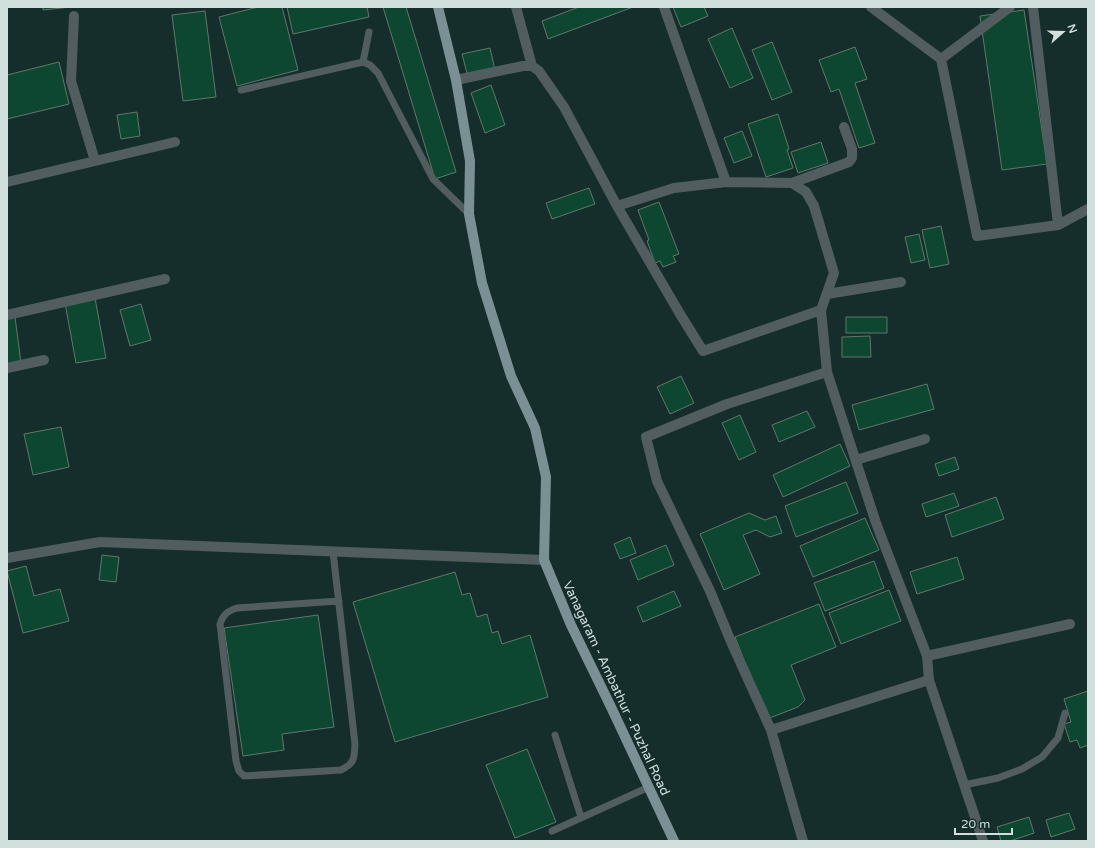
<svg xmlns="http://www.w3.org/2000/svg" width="1095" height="848" viewBox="0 0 1095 848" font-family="'Varela Round',sans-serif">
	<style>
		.building { fill: #0d4731; stroke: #61776b }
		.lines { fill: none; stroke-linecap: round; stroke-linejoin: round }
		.service { stroke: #525d5f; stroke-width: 7 }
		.minor { stroke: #525d5f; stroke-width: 10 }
		.primary { stroke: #7a9095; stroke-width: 10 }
		.labels { text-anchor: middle; stroke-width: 3; stroke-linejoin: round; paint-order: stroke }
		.street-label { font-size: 13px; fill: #d1dfdd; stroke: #152e2b }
	</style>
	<rect width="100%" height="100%" fill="#152e2b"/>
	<path class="building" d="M43 7H71L43 10Z
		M258 7H282L298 70 237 86 219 17Z
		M287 7H367L369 17 293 34Z
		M383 7H406L456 172 435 179Z
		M579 7H633L548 39 542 21Z
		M673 7H704L708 16 681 27Z
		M1024 10 1047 164 1002 170 980 16Z
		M205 11 216 97 183 101 172 15Z
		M732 28 753 78 730 88 708 39Z
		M772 42 792 92 772 100 752 50Z
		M855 47 867 79 855 83 875 143 859 148 839 89 831 92 819 60Z
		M490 48 495 70 468 77 462 54Z
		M59 62 69 104 7 119V75Z
		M491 85 505 125 485 133 471 93Z
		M137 112 140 136 121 139 117 115Z
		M778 114 789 149 787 150 793 168 766 177 748 124Z
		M742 131 752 156 734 163 724 138Z
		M821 142 828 163 798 173 791 152Z
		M589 188 595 204 552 219 546 203Z
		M659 202 679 254 673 256 676 262 663 267 660 261 655 263 647 241 649 240 638 210Z
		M941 226 949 264 930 268 922 230Z
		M919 234 925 260 911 263 905 237Z
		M95 298 106 358 76 363 65 303Z
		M141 304 151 340 130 346 120 310Z
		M15 317 21 363 7 365V318Z
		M846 317H887V333H846Z
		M870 336 871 357H842V337Z
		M681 376 694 403 670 414 657 387Z
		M927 384 934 409 859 430 852 405Z
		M807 411 815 427 779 442 772 425Z
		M740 415 756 452 739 460 722 423Z
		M61 427 69 467 33 475 24 434Z
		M840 444 850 466 783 497 773 475Z
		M955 457 959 469 939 476 935 464Z
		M846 482 858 513 796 537 785 506Z
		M954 493 959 506 926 517 922 504Z
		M996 497 1004 519 952 537 945 515Z
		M749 513 765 520 776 516 782 533 770 537 756 530 743 535 760 574 724 590 700 534Z
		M865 518 879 550 813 577 800 546Z
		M630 537 636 553 620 559 614 544Z
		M666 545 674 565 638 580 630 560Z
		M102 555 119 557 116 582 99 580Z
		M957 557 964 579 917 594 910 572Z
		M874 561 884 588 825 611 814 583Z
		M26 566 34 596 60 589 69 621 23 633 7 571Z
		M455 572 462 595 470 593 477 617 487 614 492 633 498 631 502 644 530 635 548 697 395 742 353 602Z
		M889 590 901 621 841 644 829 613Z
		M674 591 681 606 643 622 637 607Z
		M819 604 836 647 791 665 805 700 798 707 767 719 735 637Z
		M318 615 334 727 282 734 284 750 243 756 224 628Z
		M1088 691V745L1080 748 1077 740 1070 742 1064 724 1071 722 1064 699Z
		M527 749 556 822 515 838 486 765Z
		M1069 813 1075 829 1051 837 1046 820Z
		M1029 817 1034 833 1010 841H1001L997 827Z"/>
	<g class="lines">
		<path class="service" d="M363 62 369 32
			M241 90 363 62 370 65 378 73 433 179 469 214
			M333 552 355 744C354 759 355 763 341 770L244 776 239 771 236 761 220 624C223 615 227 611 237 608L339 601
			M555 735 581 817
			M964 785 998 778 1022 769 1042 757 1058 738 1065 713
			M552 831 649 787"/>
		<path class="minor" d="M516 7 532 66
			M664 7 726 182
			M871 7 941 59 977 236 1058 225 1033 7
			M74 16 71 81 95 161
			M941 59 1010 7
			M456 80 523 66H532L539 71 564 107 617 206 674 188 726 182 792 183 806 192 814 206 834 273 821 310 827 372 876 523 927 656 929 680 983 841
			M7 182 175 142
			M792 183 849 162 852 158V149L844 127
			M617 206 680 314 703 351 821 310
			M1058 225 1088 209
			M827 294 901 282
			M7 315 165 279
			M7 368 44 360
			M856 460 925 439
			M7 558 100 542 544 560
			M927 656 1070 624
			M771 730 732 644 710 591 657 481 646 437 727 404 827 372
			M803 841 771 730 929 680"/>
		<path class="primary" d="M438 7 456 80 470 161 469 214 482 283 511 376 535 428 546 477 544 560 571 625 611 707 674 841"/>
	</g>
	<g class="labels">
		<g class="street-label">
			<text transform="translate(617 688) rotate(65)" y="5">Vanagaram - Ambathur - Puzhal Road</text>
		</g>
	</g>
	<rect width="1095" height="848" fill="none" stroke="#d1dfdd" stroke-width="16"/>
	<g transform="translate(1063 32) rotate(70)" stroke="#152e2b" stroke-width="3" paint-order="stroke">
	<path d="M0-3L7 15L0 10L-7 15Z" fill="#d1dfdd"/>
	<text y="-6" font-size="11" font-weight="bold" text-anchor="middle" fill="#d1dfdd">N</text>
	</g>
	<path d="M955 828v6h57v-6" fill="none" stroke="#d1dfdd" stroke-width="2"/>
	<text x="961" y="828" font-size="12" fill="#d1dfdd" stroke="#152e2b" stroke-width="3" paint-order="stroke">20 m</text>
</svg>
